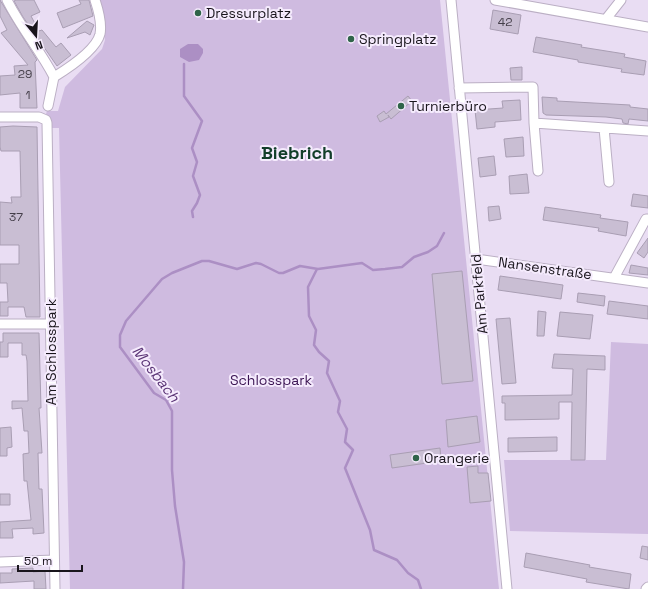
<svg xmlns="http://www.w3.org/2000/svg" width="648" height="589" viewBox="0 0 648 589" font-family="'Space Grotesk',sans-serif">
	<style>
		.green { fill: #cfbbe0 }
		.water { fill: #ac8fc4 }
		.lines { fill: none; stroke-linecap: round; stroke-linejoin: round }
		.stream { stroke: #ac8fc4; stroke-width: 2.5 }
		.building { fill: #c9bed3; stroke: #a99eb3 }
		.street-casing { stroke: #bbafc4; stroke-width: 11 }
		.street { stroke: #fff; stroke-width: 9 }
		.poi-dot { fill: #2f6449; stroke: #f5ebfd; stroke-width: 1.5 }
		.labels { text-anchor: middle; stroke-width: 4; stroke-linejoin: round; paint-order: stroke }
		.number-label { font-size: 12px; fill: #453f4a }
		.poi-label { font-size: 14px; fill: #19151c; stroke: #f5ebfd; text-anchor: start }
		.street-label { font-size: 14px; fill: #19151c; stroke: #f5ebfd }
		.park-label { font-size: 14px; fill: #3b1453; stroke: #f5ebfd }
		.water-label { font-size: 15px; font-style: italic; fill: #5c3677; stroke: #f5ebfd }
		.district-label { font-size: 18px; font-weight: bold; fill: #133e2a; stroke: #f5ebfd }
	</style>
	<rect width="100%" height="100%" fill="#e9ddf3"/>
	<path class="green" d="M99 0H440L499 589H70L59 128H52L51 120 46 114 47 111H58L65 87 102 49 105 40Z
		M611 342 648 344V534L510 531 504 460H606Z"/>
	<path class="water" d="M188 44H198L203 49V53L199 60 189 62 180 57V49Z"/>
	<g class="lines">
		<path class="stream" d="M184 64V96L202 121 192 148 197 162 193 176 200 195 197 203 192 211 193 217
			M317 269 308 287 309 316 316 330 314 345 319 352 329 361 327 373 340 401 338 412 347 429 345 442 353 450 345 468 370 530 374 550 397 560 408 573 418 580 421 589
			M183 589 184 562 175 506 172 470V411L166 400 154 393 120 347V335L126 321 162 279 172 273 202 261H209L237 269 256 263 261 264 279 273H283L300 266 318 269 362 263 373 270 385 269 402 267 414 257 428 252 437 246 444 233"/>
	</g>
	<path class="building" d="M0 0 37 60 35 62 37 108H20V93L0 95V76L15 75 14 66 28 65 1 33 7 30 0 16Z
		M16 0H34L40 12 31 16 39 31 42 30 56 47 61 43 71 55 57 66 23 17 14 1Z
		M79 0H89L93 16 63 28 57 13 81 4Z
		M493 10 521 15 518 34 490 29Z
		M87 21 94 25 90 35 85 32 67 38Z
		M536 37 582 45 581 47 625 54 624 57 646 61 644 75 621 72 622 69 578 62V60L533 52Z
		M522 67V80H511L510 68Z
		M408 96 412 101 391 119 388 115 389 117 380 122 377 116 384 111 386 114Z
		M542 97 557 98V101L630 105V107L648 109V121L629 119 628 124 623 123 622 119 606 117 546 115 543 113Z
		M520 100 521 120 495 122V127L477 129 475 110 503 108 502 101Z
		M13 126 37 127 40 317H26L24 307H8V316H0V302H8L7 283H0V264H19V245H0V202L12 203 11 197H21L20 151H1L0 147V127Z
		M523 137 524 156 506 157 504 139Z
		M494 156 496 175 480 177 478 158Z
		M527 174 529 193 510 194 509 176Z
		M633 194 648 196V208L631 206Z
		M499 206 501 219 489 221 488 207Z
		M545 207 601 215 600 218 628 222 626 236 598 231 599 228 543 220Z
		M648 238V252L644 258 637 253Z
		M631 265 648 268V275L629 273Z
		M462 271 473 381 442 384 432 274Z
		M500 276 563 285 561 299 498 290Z
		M578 293 605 296 604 306 577 302Z
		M609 301 648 306V319L607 314Z
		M538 311 546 312 544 336H537Z
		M560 312 593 315 590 339 557 336Z
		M510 318 516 383 502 384 496 319Z
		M3 333H39L41 408H39L42 453H38L39 489H42L44 533 33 534V528L12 529 13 538H0V522L31 520 27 481H24L23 454 29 453 28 431H24L22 408 12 409V401H28L27 361 26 355H22V343H8V357H0V342H3Z
		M554 354 605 356V370L587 369 585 460H571L572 402H559V419L505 420V403H502V396L572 395 573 369 552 368Z
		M477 416 480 442 448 447 446 420Z
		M11 427 12 447 7 448V456H0V428Z
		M557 437V451L508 452V438Z
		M440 448 441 461 392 468 390 455Z
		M478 466V473H488L491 501 470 503 467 467Z
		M0 494H10V505H0Z
		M642 546 648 547V560L640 558Z
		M526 553 590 565 589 567 631 574 629 589 586 582 587 579 524 567Z
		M33 568V572L45 571 46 589H34V581L0 583V573H12V569Z"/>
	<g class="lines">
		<g class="street-casing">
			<path id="street" d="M7 0C21 28 40 50 54 77
				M451 0 507 589
				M495 0 648 27
				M606 19 621 0
				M459 88 533 87 534 123 648 131
				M48 106 54 77C67 69 96 50 100 34 102 24 98 9 95 0
				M0 117H39L46 120 47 123 55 589
				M534 123 538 171
				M604 128 609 182
				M476 259 648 283
				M614 278 646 219H648
				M0 324H52
				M0 562 54 560
				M646 589 648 587"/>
		</g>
		<use href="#street" class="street"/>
	</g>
	<g class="poi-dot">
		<circle cx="198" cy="13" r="4"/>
		<circle cx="351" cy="39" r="4"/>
		<circle cx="401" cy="106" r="4"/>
		<circle cx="416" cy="458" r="4"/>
	</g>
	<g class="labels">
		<g class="number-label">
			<text x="505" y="26">42</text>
			<text x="25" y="78">29</text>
			<text x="28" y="99">1</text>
			<text x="16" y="221">37</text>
		</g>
		<g class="poi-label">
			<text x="206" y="18">Dressurplatz</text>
			<text x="359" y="44">Springplatz</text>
			<text x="409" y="111">Turnierbüro</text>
			<text x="424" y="463">Orangerie</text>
		</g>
		<g class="street-label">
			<text transform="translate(545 268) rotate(8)" y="5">Nansenstraße</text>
			<text transform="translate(479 294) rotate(-95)" y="5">Am Parkfeld</text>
			<text transform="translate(51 352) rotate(-90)" y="5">Am Schlosspark</text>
		</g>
		<g class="park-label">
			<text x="271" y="385">Schlosspark</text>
		</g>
		<g class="water-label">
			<text transform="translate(156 374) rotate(52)" y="5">Mosbach</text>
		</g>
		<g class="district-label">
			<text x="297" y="159">Biebrich</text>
		</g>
	</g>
	<g transform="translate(36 36) rotate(162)" stroke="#f5ebfd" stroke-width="3" paint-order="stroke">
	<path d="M0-3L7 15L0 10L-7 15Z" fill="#19151c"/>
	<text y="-6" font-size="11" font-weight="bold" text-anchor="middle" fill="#19151c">N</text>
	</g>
	<path d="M18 565v6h64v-6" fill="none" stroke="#19151c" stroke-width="2"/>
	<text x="24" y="565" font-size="12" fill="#19151c" stroke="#f5ebfd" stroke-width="3" paint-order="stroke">50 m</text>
</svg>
